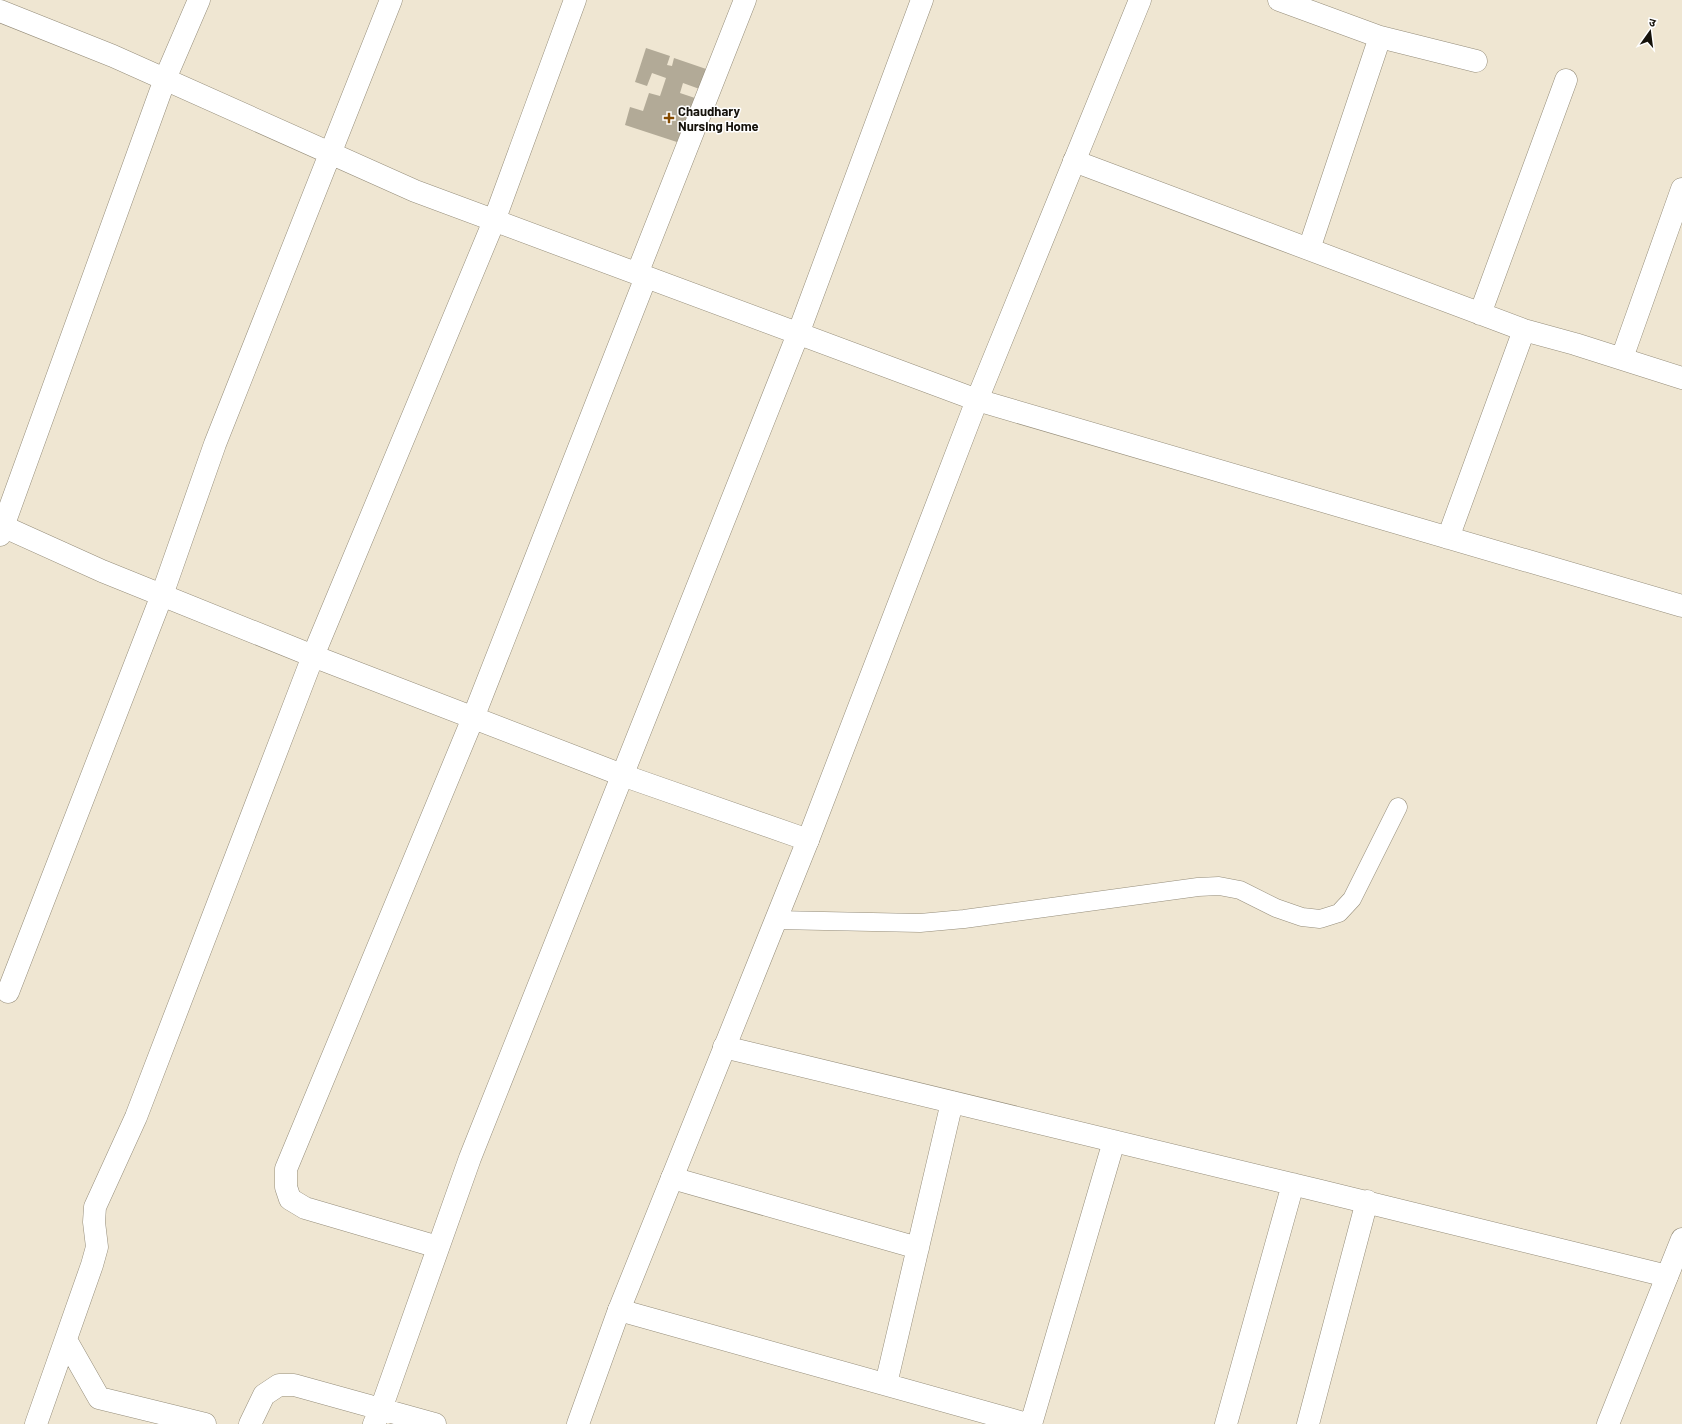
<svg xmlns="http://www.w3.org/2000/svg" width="1682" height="1424" viewBox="0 0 1682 1424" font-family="Barlow,'Noto Sans Devanagari',sans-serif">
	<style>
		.building { fill: #b2aa97 }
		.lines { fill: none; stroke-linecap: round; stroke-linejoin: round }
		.lane-casing { stroke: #958d7a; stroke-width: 19 }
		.street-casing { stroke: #958d7a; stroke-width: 23 }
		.secondary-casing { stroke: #958d7a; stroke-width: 23 }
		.lane { stroke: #fff; stroke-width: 18 }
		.street { stroke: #fff; stroke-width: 22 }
		.secondary { stroke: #fff; stroke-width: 22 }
		.poi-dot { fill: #854b01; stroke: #fff; stroke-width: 1.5 }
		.labels { text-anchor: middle; stroke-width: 3; stroke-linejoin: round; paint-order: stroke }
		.poi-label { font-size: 13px; font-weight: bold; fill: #15120b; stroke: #fff; text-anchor: start }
	</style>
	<rect width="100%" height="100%" fill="#efe6d2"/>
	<path class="building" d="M646 48 670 56 667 65 672 66 674 58 712 71 705 91 683 83 680 93 698 99 683 144 625 125 630 107 643 111 649 93 660 96 666 78 652 73 647 86 635 82Z"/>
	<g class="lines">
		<g class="lane-casing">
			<path id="lane" d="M776 920 920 923 964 919 1198 887 1219 886 1240 890 1276 908 1302 917 1320 919 1339 913 1352 899 1398 807"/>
		</g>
		<g class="street-casing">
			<path id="street" d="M1279 0 1380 37 1476 61
				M0 11 113 56 415 191 977 400 1682 606
				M1074 161 1524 330 1575 344 1682 378
				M1309 249 1380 37
				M637 274 745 0
				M1480 314 1566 80
				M1622 358 1682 189
				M0 525 102 571 313 656 622 775 808 840
				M0 535 165 79 199 0
				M1448 538 1524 330
				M8 992 162 595 215 444 391 0
				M724 1047C1039 1123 1353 1198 1667 1276
				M672 1178 918 1248
				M438 1247 305 1208 290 1199 286 1187V1169L473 718 646 277
				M619 1310 1027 1424
				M66 1340 99 1398 205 1424
				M886 1384 952 1102
				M36 1424 92 1265 97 1247 94 1222 95 1207 136 1117 313 656 494 221 575 0
				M250 1424 264 1395 279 1385H294L435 1424
				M374 1424 381 1409 470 1158 798 334 922 0
				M1031 1424 1114 1141
				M1226 1424 1293 1184
				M1308 1424 1367 1201"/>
		</g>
		<g class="secondary-casing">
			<path id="secondary" d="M578 1424 619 1310 808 840 977 400 1140 0
				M1608 1424 1682 1239"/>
		</g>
		<use href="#lane" class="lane"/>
		<use href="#street" class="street"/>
		<use href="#secondary" class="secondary"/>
	</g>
	<path class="poi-dot" d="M667 112h4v4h4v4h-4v4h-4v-4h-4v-4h4z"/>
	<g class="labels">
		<g class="poi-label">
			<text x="678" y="116">Chaudhary<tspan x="678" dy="15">Nursing Home</tspan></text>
		</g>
	</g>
	<g transform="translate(1650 32) rotate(14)" stroke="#ffffff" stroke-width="3" paint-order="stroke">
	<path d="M0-3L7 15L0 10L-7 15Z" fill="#15120b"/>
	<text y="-6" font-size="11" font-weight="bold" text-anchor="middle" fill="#15120b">उ</text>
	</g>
</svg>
